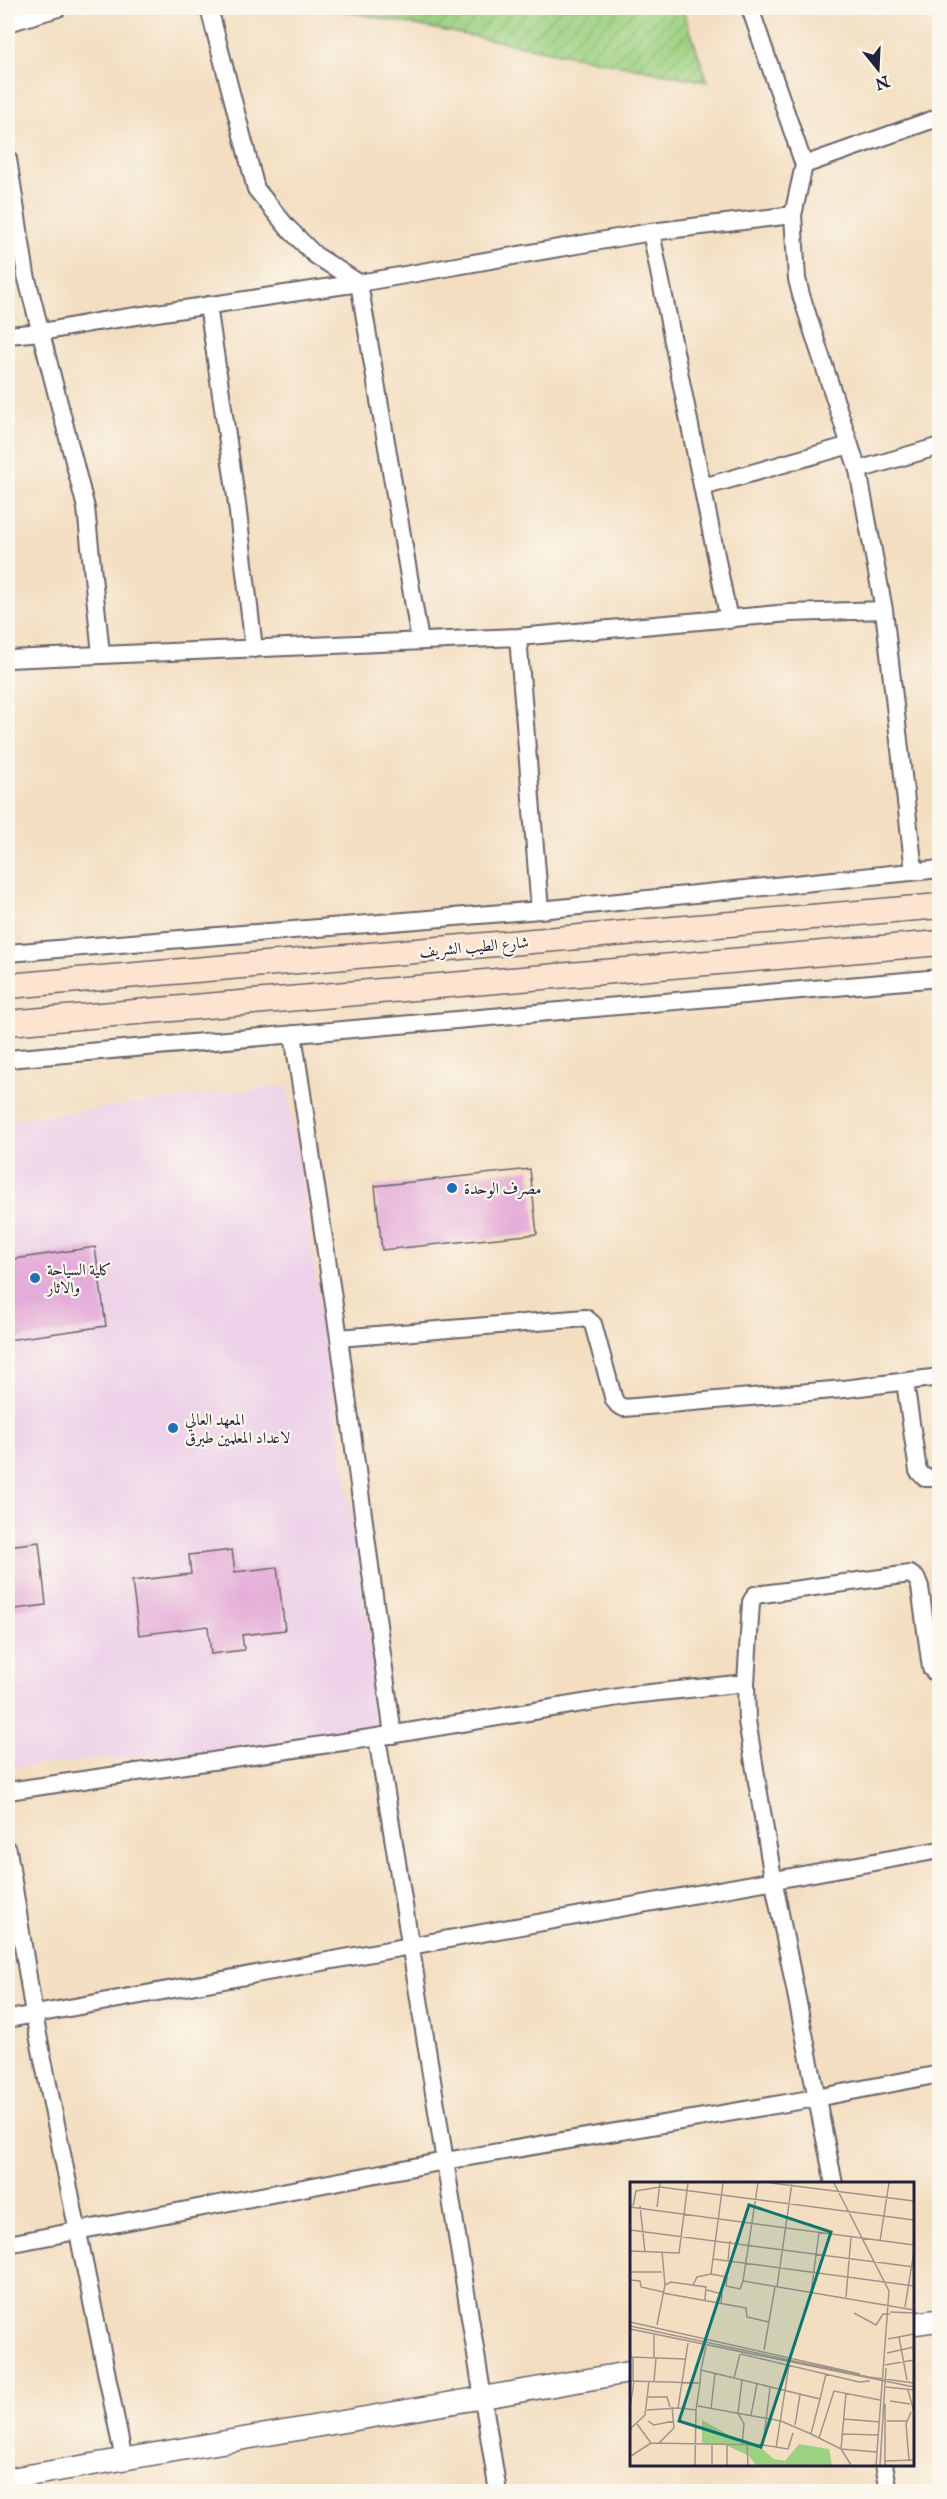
<svg xmlns="http://www.w3.org/2000/svg" width="947" height="2499" viewBox="0 0 947 2499" font-family="'IM FELL English',Amiri,serif">
	<style>
		.built { fill: #edd1e9 }
		.garden { fill: url(#garden-furrows); stroke: #607a5e; stroke-width: 1.5 }
		.building { fill: #e4acd8 }
		.lines { fill: none; stroke-linecap: round; stroke-linejoin: round }
		.minor-casing { stroke: #6b646a; stroke-width: 20 }
		.tertiary-casing { stroke: #6b646a; stroke-width: 24 }
		.secondary-casing { stroke: #6b646a; stroke-width: 27 }
		.minor { stroke: #fff; stroke-width: 16 }
		.tertiary { stroke: #fff; stroke-width: 21 }
		.secondary { stroke: #fde4d0; stroke-width: 24 }
		.poi-dot { fill: #1f6fb2; stroke: #fbf7ec; stroke-width: 2 }
		.labels { text-anchor: middle; stroke-width: 4.5; stroke-linejoin: round; paint-order: stroke }
		.street-label { font-size: 16px; fill: #22223b; stroke: #fbf7ec }
		.poi-label { font-size: 16px; fill: #22223b; stroke: #fbf7ec; text-anchor: start }
		.inset-road { fill: none; stroke: #9f938b; stroke-width: 1.5 }
		.view { fill: #0f766e; fill-opacity: 0.15; stroke: #0f766e; stroke-width: 3 }
		.inset-edge { fill: none; stroke: #22223b; stroke-width: 3 }
	</style>
	<defs>
		<pattern id="garden-furrows" width="10" height="10" patternUnits="userSpaceOnUse" patternTransform="scale(1.5)"><rect width="10" height="10" fill="#9dd182"/><path d="M-1 1l2-2M0 10L10 0M9 11l2-2" fill="none" stroke="#87b371"/></pattern>
	</defs>
	<rect width="100%" height="100%" fill="#fbf7ec"/>
	<filter id="ink" filterUnits="userSpaceOnUse"><feTurbulence type="fractalNoise" baseFrequency=".0167" numOctaves="2"/><feDisplacementMap in="SourceGraphic" scale="12" xChannelSelector="R" yChannelSelector="G"/><feConvolveMatrix kernelMatrix="1 2 1 2 8 2 1 2 1" color-interpolation-filters="sRGB"/></filter>
	<filter id="wash" filterUnits="userSpaceOnUse"><feTurbulence type="fractalNoise" baseFrequency=".008" numOctaves="4" result="noise"/><feDisplacementMap in="SourceGraphic" scale="24" xChannelSelector="R" yChannelSelector="G"/><feGaussianBlur stdDeviation="1.35" result="paint"/><feColorMatrix in="noise" values="0 0 0 0 0 0 0 0 0 0 0 0 0 0 0 0 0 1.4 0 .05"/><feComposite in="paint" operator="in"/></filter>
	<g filter="url(#wash)">
		<rect width="100%" height="100%" fill="#f3dec1"/>
		<path class="built" d="M287 1085 385 1735 8 1768V1120Z"/>
		<path class="garden" d="M328 8H682L708 82Z"/>
		<g id="blocks">
			<path class="building" d="M530 1169 537 1234 382 1250 375 1186Z
				M95 1247 106 1326 8 1340V1260Z
				M39 1542 46 1605 8 1610V1546Z
				M232 1550 235 1572 277 1567 285 1630 242 1635 244 1650 211 1654 208 1626 139 1635 132 1581 191 1574 189 1555Z"/>
		</g>
	</g>
	<g filter="url(#ink)">
		<use href="#blocks" fill-opacity="0" stroke="#6b646a" stroke-width="1.5"/>
		<g class="lines">
			<g class="minor-casing">
				<path id="minor" d="M209 8 256 189 287 227 315 255 359 283 420 641
					M750 8 804 165
					M8 23 58 8
					M940 117 804 165 793 215 797 279 801 295 858 470 940 446
					M8 159 26 275 86 508 101 654
					M651 232 729 620
					M208 305 237 504 254 649
					M8 335 42 332 96 322 359 283 651 232 793 215
					M703 487 850 445
					M884 610 914 871
					M518 637 540 910
					M8 659 518 637 790 613 884 610 858 470
					M8 953 540 910 940 869
					M293 1034 339 1338 393 1735
					M8 1059 940 978
					M339 1338 586 1318 593 1324 614 1400 618 1405 624 1408 844 1389 940 1377
					M905 1382 918 1471 925 1478H940
					M746 1683 751 1602 755 1595 910 1574 917 1579 920 1587 931 1668 935 1673 940 1674
					M377 1737 498 2492
					M8 1791 377 1737 631 1695 746 1683 747 1721 773 1878 834 2184
					M8 1850 34 2015 124 2460
					M8 2019 940 1850
					M8 2244 445 2161 816 2098 940 2074
					M884 2464 889 2492"/>
			</g>
			<g class="tertiary-casing">
				<path id="tertiary" d="M912 2324 940 2320
					M8 2479 632 2372"/>
			</g>
			<g class="secondary-casing">
				<path id="secondary" d="M8 986 940 906
					M8 1023 940 943"/>
			</g>
			<use href="#minor" class="minor"/>
			<use href="#tertiary" class="tertiary"/>
			<use href="#secondary" class="secondary"/>
		</g>
	</g>
	<g class="poi-dot">
		<circle cx="452" cy="1188" r="6"/>
		<circle cx="35" cy="1278" r="6"/>
		<circle cx="173" cy="1428" r="6"/>
	</g>
	<g class="labels">
		<g class="street-label">
			<text transform="translate(474 946) rotate(-5)" y="6">شارع الطيب الشريف</text>
		</g>
		<g class="poi-label">
			<text x="464" y="1194">مصرف الوحدة</text>
			<text x="47" y="1275">كلية السياحة<tspan x="47" dy="18">والاثار</tspan></text>
			<text x="185" y="1425">المعهد العالي<tspan x="185" dy="18">لاعداد المعلمين طبرق</tspan></text>
		</g>
	</g>
	<g transform="translate(630 2182)">
		<rect width="284" height="284" fill="#f3dec1"/>
		<path d="M72 238 115 262 130 265 144 277 155 279 169 262 199 267 202 283H126L119 274 96 263 72 261Z" fill="#9dd182"/>
		<path class="inset-road" d="M128 1 113 99 284 128M141 1 284 19M204 1 259 109 246 283M3 24 6 9 30 5 284 38M10 24 15 70M0 25 284 63M27 25 30 1M0 48 284 85M250 59 259 1M0 69 49 71 58 1M83 77 284 104M98 78 100 59M0 90H32M81 92 97 95 96 104 110 107 113 99M0 98 10 99 11 105 33 110M35 103 41 100 76 105 75 118M63 103 67 95 81 92 93 1M147 105 162 1M77 108 92 112 91 121M33 111 116 126 117 135 139 140M181 111 189 50M216 115 221 55M275 125 284 69M260 130 284 131M224 131 246 143 253 132H260M0 140 230 192M27 143 35 103 32 70M0 144 239 195 284 201M0 147 284 205M269 155 277 198M258 157 284 152M134 168 145 105M257 171 284 165M111 172 229 200 240 199M0 175 55 177M24 175V153M255 183 284 178M71 188 76 164M104 196 110 172M112 198 108 231 114 242 112 263M0 199 70 201 66 228 48 226M3 199V175M24 199 26 176M70 201 71 188 190 217 196 192M256 205 284 208M278 208 284 230M216 211 211 267 221 283M18 215H37L40 225M260 219 280 222M68 224 151 239 181 252 190 217M0 226 4 199M81 227 85 191M17 228 48 226 58 161M121 233 127 202M214 237 250 240M18 239 24 243 44 239M257 239H277M7 242 21 261 133 263 158 267 163 251M165 243 170 213M0 247 15 233 19 199M181 252 211 267 247 270M213 252 249 253M189 256 204 209 250 218M29 261 44 246 42 225M117 263 118 283M133 263 140 206M146 266 159 183M1 274 21 261M279 278 276 242 281 230M255 279 284 278M65 283 66 228M82 283V262M97 283V262M250 283 256 186M255 283V222"/>
		<path class="view" d="M119 23 201 50 131 265 49 239Z"/>
		<rect width="284" height="284" class="inset-edge"/>
	</g>
	<rect width="947" height="2499" fill="none" stroke="#fbf7ec" stroke-width="30"/>
	<g transform="translate(878 69) rotate(162)" stroke="#fbf7ec" stroke-width="4.5" paint-order="stroke">
	<path d="M0-4.5L10 22L0 15L-10 22Z" fill="#22223b"/>
	<text y="-9" font-size="16" font-weight="bold" text-anchor="middle" fill="#22223b">N</text>
	</g>
</svg>
